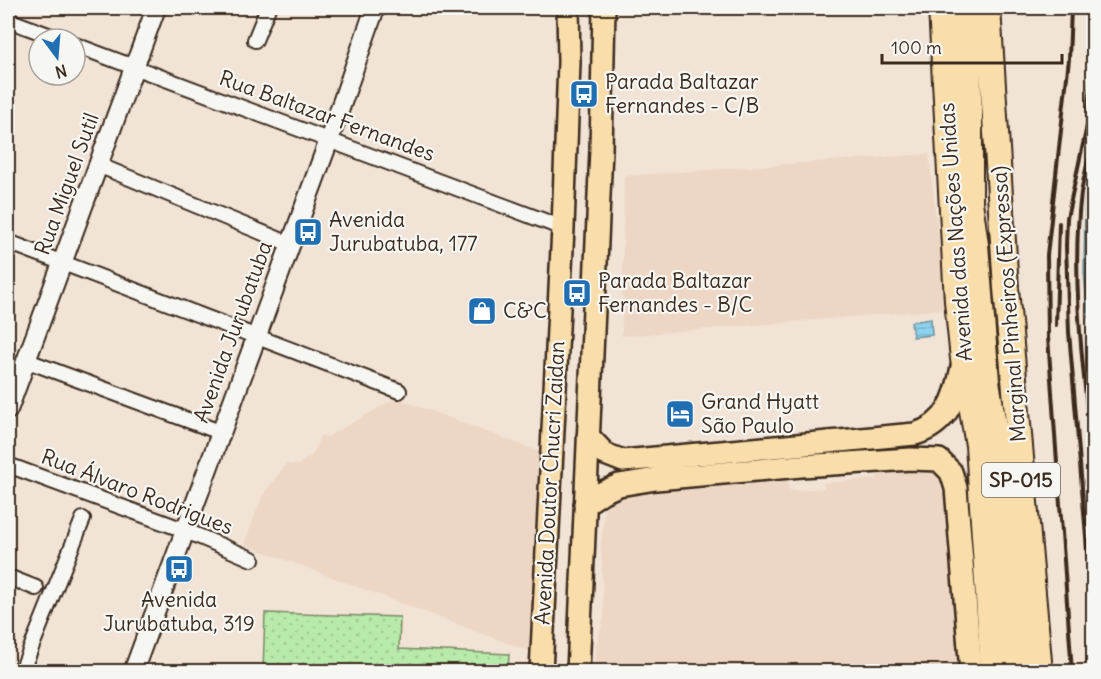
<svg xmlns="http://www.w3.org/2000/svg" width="1101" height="679" viewBox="0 0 1101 679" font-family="Delius,sans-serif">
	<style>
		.built { fill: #edd6c3 }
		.grass { fill: url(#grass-dots); stroke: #7a8a64; stroke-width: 1.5 }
		.water { fill: url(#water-rules); stroke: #6c8f9b; stroke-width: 1.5 }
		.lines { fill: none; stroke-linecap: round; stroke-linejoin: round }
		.street-casing { stroke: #3b2a1e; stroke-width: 18 }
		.secondary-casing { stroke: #3b2a1e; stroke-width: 22 }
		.primary-casing { stroke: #3b2a1e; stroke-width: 26 }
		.highway-casing { stroke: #3b2a1e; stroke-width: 28 }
		.street { stroke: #f6f6f2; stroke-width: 14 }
		.secondary { stroke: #f6f6f2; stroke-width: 18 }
		.primary { stroke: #f9deab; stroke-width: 21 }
		.highway { stroke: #f9deab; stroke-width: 24 }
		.rail { stroke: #3b2a1e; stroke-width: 4 }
		.labels { text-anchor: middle; stroke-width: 4.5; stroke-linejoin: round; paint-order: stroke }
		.shield { fill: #f6f6f2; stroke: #73675e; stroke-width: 1.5 }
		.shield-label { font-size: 20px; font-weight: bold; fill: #3b2a1e }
		.poi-label { font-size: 21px; fill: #3b2a1e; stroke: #f6f6f2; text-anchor: start }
		.street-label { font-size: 21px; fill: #3b2a1e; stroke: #f6f6f2 }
	</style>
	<defs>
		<pattern id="grass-dots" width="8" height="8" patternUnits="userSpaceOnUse" patternTransform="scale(1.5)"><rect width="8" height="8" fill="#b8eaab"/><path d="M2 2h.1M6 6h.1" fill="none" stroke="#9fc993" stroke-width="1.8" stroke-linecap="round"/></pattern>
		<pattern id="water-rules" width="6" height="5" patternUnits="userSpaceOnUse" patternTransform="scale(1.5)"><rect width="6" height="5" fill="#8cd2ee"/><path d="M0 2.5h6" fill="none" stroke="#7ab4cc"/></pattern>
	</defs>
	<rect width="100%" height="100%" fill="#f1e3d6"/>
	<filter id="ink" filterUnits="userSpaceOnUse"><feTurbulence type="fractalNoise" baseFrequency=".0167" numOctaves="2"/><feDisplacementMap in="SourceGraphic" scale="12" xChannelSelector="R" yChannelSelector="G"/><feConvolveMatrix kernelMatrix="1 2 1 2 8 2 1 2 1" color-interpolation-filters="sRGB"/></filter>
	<g filter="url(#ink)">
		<path class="built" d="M929 154 946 309 622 336 624 176Z
			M396 398 538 451 531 652 244 544 263 495 286 464 299 465 313 454 320 436 327 437Z
			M930 468 936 471 941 478 943 487 959 671 595 672 596 646 604 618 601 546 605 508 615 497 630 492 788 478 789 489 792 491 824 488V483L877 479V472Z"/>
		<path class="grass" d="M265 613 400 617 399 649 509 654 508 671H263Z"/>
		<path class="water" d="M1093 162V368L1084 272 1085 199Z
			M931 319 932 335 913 337 911 322Z"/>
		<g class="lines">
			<g class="street-casing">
				<path id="street" d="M8 20 59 39
					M255 40 268 8
					M75 45 563 228
					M98 165 290 244
					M8 242 399 391
					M25 360 220 432
					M8 465 184 530 252 559
					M8 577 36 588
					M24 672 23 668 83 519"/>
			</g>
			<g class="secondary-casing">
				<path id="secondary" d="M8 410 156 8
					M133 672 329 140 375 8"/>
			</g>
			<g class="primary-casing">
				<path id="primary" d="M588 436 605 454 623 461 915 434C948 424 956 398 962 367
					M585 504 603 492 619 485 656 479 801 466 911 459 939 460 951 472 956 488 971 672
					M541 672 563 228 569 62 568 8
					M578 672 601 150 604 8"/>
			</g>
			<g class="highway-casing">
				<path id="highway" d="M941 8 957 301 963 359 978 445 993 672
					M965 8 970 112V218
					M988 8 1006 288 1040 672
					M970 202 976 245 987 381 1001 470 1016 672"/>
			</g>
			<use href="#street" class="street"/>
			<use href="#secondary" class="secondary"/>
			<use href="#primary" class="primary"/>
			<use href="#highway" class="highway"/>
			<path class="rail" d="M1071 8 1069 59 1047 255 1048 337 1072 672
				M1094 34 1087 126 1067 218 1066 246 1069 332 1094 632
				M1094 139C1089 157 1084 175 1081 193 1070 281 1085 384 1094 473
				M1056 325 1059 223"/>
		</g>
	</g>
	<defs>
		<g id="bus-square" transform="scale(1.5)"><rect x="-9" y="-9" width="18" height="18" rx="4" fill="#1f6fb2" stroke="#f6f6f2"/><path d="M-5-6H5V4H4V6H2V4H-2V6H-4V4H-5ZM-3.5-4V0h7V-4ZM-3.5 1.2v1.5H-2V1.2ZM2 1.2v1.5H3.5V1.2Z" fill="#fff"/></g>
		<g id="shop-square" transform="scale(1.5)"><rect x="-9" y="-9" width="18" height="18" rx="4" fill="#1f6fb2" stroke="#f6f6f2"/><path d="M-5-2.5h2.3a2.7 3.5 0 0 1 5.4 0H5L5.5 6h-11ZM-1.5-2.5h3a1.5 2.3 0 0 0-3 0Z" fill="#fff"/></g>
		<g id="hotel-square" transform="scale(1.5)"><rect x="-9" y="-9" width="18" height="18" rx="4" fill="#1f6fb2" stroke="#f6f6f2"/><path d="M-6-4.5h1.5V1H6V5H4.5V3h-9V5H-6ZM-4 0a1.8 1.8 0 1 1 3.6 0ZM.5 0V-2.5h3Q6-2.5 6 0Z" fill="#fff"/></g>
	</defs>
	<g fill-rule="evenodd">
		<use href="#bus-square" x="584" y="94"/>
		<use href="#bus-square" x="308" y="232"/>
		<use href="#bus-square" x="577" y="293"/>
		<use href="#shop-square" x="482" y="311"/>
		<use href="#hotel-square" x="680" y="414"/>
		<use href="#bus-square" x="179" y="569"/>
	</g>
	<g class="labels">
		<rect class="shield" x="982" y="463" width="78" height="34" rx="4.5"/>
		<g class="shield-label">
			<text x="1021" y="487">SP-015</text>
		</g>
		<g class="poi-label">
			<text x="605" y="89">Parada Baltazar<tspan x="605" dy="24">Fernandes - C/B</tspan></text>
			<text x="329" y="227">Avenida<tspan x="329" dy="24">Jurubatuba, 177</tspan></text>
			<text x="598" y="288">Parada Baltazar<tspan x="598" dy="24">Fernandes - B/C</tspan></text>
			<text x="503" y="318">C&amp;C</text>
			<text x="701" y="409">Grand Hyatt<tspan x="701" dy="24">São Paulo</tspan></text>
			<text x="179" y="607" text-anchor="middle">Avenida<tspan x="179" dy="24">Jurubatuba, 319</tspan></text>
		</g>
		<g class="street-label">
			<text transform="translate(327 116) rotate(20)" y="7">Rua Baltazar Fernandes</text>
			<text transform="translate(67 184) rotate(-70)" y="7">Rua Miguel Sutil</text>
			<text transform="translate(956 232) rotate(-94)" y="7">Avenida das Nações Unidas</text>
			<text transform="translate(1009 304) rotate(-94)" y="7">Marginal Pinheiros (Expressa)</text>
			<text transform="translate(233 332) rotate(-70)" y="7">Avenida Jurubatuba</text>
			<text transform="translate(550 483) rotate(-87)" y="7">Avenida Doutor Chucri Zaidan</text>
			<text transform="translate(137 492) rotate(21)" y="7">Rua Álvaro Rodrigues</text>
		</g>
	</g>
	<rect width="1101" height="679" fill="none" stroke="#f6f6f2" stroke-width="30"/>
	<rect x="15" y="15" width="1071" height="649" fill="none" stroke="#3b2a1e" stroke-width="2" filter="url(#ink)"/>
	<g transform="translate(57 57) rotate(164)"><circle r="28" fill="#f6f6f2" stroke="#aba49d" stroke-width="1.5"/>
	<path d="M0-4.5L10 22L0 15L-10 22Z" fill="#1f6fb2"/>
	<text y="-9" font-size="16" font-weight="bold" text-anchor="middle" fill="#3b2a1e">N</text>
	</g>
	<path d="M882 54v9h180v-9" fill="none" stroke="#3b2a1e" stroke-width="3"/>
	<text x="891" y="54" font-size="18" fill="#3b2a1e" stroke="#f6f6f2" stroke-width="4.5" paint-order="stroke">100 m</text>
</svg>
